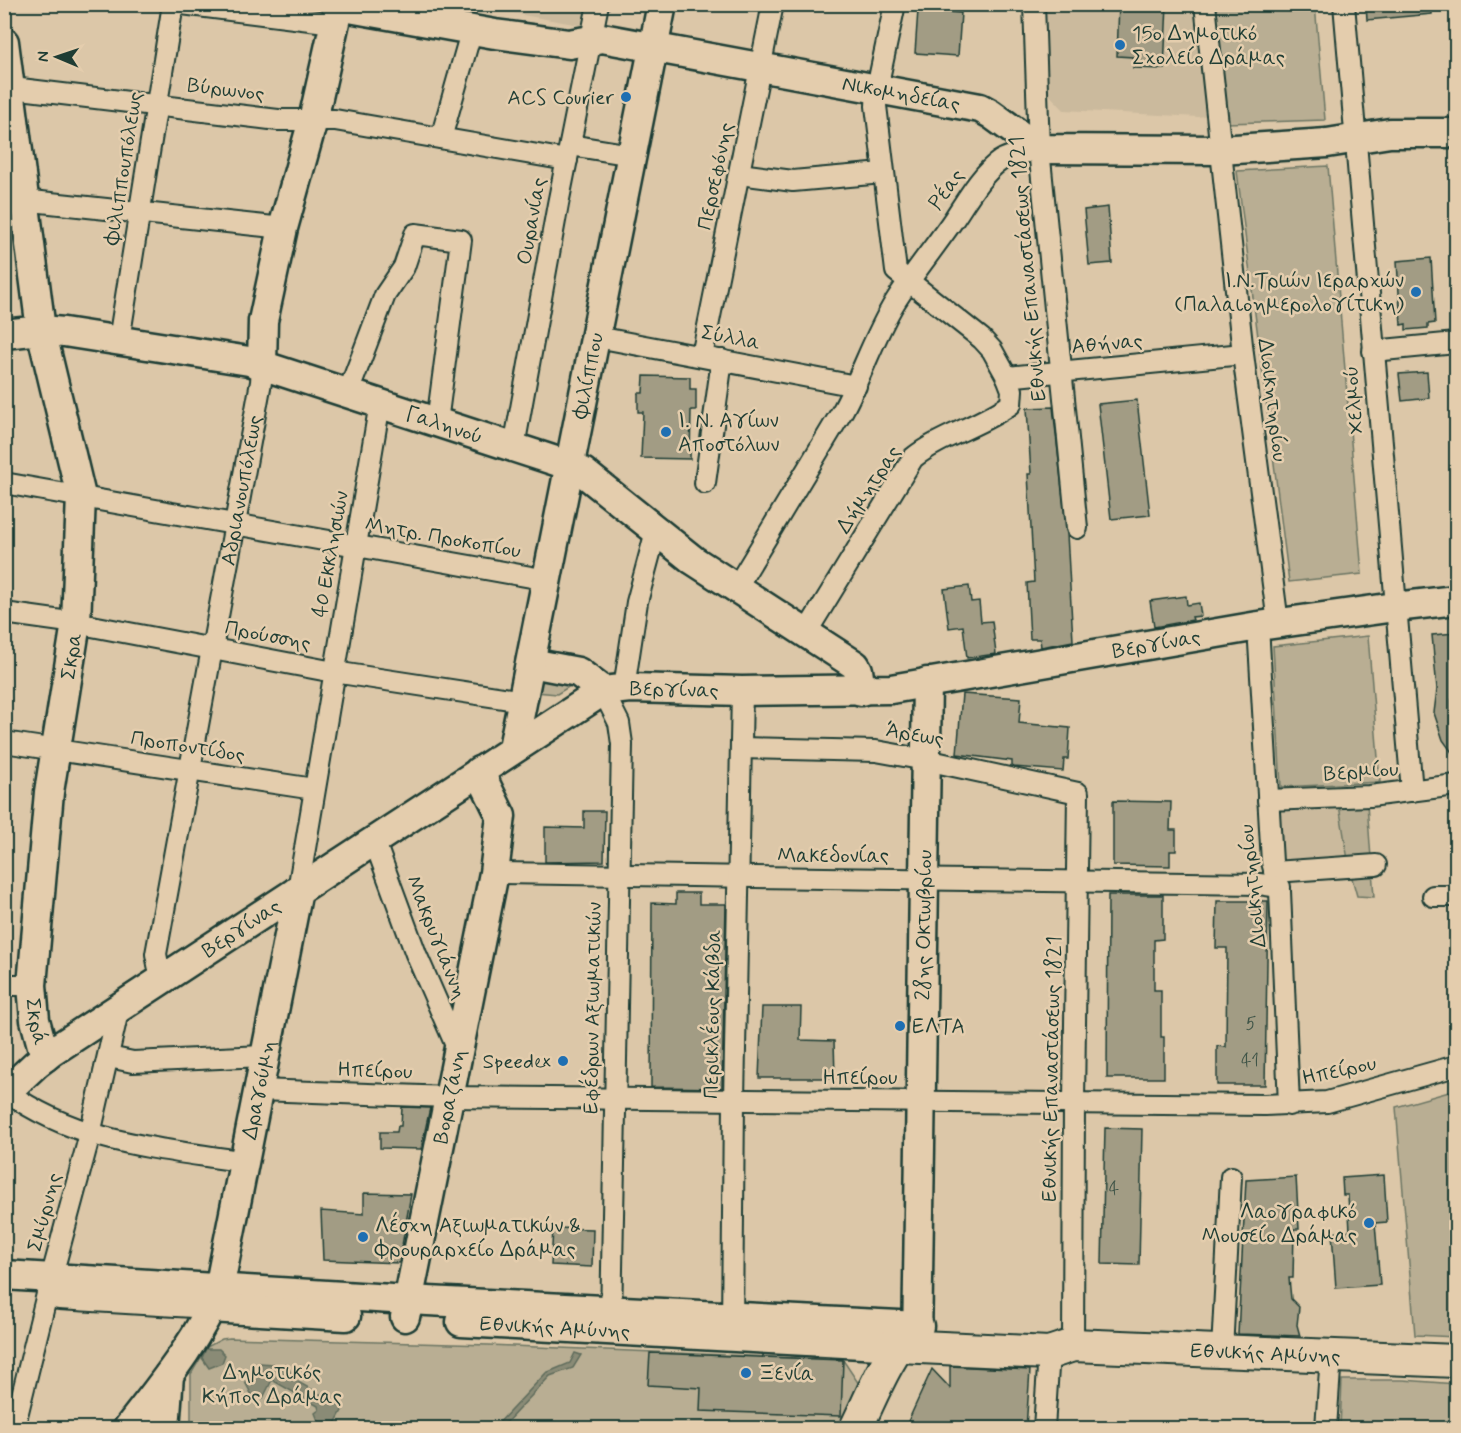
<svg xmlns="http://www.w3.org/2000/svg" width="1461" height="1433" viewBox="0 0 1461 1433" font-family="Mynerve,sans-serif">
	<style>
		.built { fill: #cbba9d }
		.green { fill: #b9ae93; stroke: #6c7664; stroke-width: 1.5 }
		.water { fill: #8a8b76; stroke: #5f6c5c; stroke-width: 1.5 }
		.building { fill: #a29c84; stroke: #1f3d34; stroke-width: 1.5 }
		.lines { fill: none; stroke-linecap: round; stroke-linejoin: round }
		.street-casing { stroke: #1f3d34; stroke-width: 24 }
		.secondary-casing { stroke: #1f3d34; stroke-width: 33 }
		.primary-casing { stroke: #1f3d34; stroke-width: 36 }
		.street { stroke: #e4cdad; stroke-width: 20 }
		.secondary { stroke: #e4cdad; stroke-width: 28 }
		.primary { stroke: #e4cdad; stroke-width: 32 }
		.poi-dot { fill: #1f6fb2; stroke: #e4cdad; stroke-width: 2 }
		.labels { text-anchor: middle; stroke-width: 5; stroke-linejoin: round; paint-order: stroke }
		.number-label { font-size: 18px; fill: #405548 }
		.poi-label { font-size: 21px; fill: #1f3d34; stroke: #e4cdad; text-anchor: start }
		.street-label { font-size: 21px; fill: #1f3d34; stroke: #e4cdad }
		.park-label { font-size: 21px; fill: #274339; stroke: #e4cdad }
	</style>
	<rect width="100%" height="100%" fill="#dcc7a8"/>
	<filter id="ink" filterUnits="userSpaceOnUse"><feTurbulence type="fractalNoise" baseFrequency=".0167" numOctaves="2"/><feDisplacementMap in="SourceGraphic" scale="12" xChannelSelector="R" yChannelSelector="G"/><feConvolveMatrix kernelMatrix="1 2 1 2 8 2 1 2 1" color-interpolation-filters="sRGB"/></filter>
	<g filter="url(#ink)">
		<path class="built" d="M467 5H590L585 26Z
			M1039 5H1196L1208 115 1199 117 1064 110 1040 85Z
			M1339 805 1348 863 1279 868 1277 808Z"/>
		<path class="green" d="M1215 5H1315L1325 120 1226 123Z
			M1328 166 1362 574 1289 582 1237 171Z
			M1368 636 1380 782 1281 787 1273 646Z
			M540 671 572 677 570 686 557 694 536 692Z
			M1367 804 1371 858 1348 860 1339 805Z
			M1372 870 1374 897 1357 896 1350 871Z
			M1456 1090V1337L1415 1335 1396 1107Z
			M230 1338 489 1345 843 1360 859 1384 839 1428H191V1374L207 1347 222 1339Z
			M1342 1380H1403L1456 1384V1428H1340Z"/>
		<path class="water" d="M206 1349H219L225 1355 222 1363 209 1368 202 1358Z
			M575 1353 581 1355 573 1368 550 1376 501 1428H494L546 1373 570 1363Z
			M260 1363 286 1365 296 1381 344 1407 333 1427 319 1423 315 1413 319 1410 318 1406 272 1380 263 1398 253 1397 245 1382Z"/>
		<path class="building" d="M1119 4H1167L1164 69 1133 68V57L1117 56Z
			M1366 4H1432V14L1367 20Z
			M918 10 961 13 958 56 915 53Z
			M1108 207 1112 263 1089 265 1084 210Z
			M1431 258 1435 323 1428 324V328L1406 330V324L1401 325 1397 261Z
			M1427 372 1429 398 1402 401 1399 374Z
			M644 376 690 377V389H696V410H691L690 459 641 458 643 412H638V393H643Z
			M1137 400 1150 515 1111 519 1098 404Z
			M1053 407 1067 534 1073 641 1041 647 1040 639H1030L1027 583 1034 582 1028 474H1031L1027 408Z
			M969 586 971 602 979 601 981 622 992 621 996 654 967 658 963 626 949 628 944 589Z
			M1186 596 1187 605 1199 603 1201 616 1192 617 1193 620 1154 627 1150 601Z
			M1456 633V688L1452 700V710L1456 725V758L1443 740 1434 713 1437 689 1432 635Z
			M962 694 1021 698 1019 723 1070 728 1068 759H1064L1063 771 1014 767 1012 766V761L957 754Z
			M1113 801 1171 802 1170 830H1176V851H1170V866L1113 865Z
			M584 811H605L604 861 545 862V827L584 828Z
			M676 893H699V904H726L722 1088 651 1087 652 903 676 904Z
			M1108 895H1163V939L1154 940V990H1161V1037H1164V1078H1107Z
			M1217 901H1268L1265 1085H1217V1046L1226 1047 1227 948H1216Z
			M762 1007H801L800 1040 834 1041 835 1078H759Z
			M402 1107 430 1108 421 1149 380 1148V1132H397L398 1126H401Z
			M1105 1128 1142 1129 1139 1265 1102 1264Z
			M1384 1175 1387 1222 1375 1223 1380 1285 1336 1288 1332 1233 1350 1231 1348 1195H1343L1342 1178Z
			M1296 1177 1299 1229H1294L1293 1278H1289L1291 1299 1299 1307 1297 1325 1300 1336 1238 1334 1246 1180Z
			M364 1193 411 1194 399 1263 323 1260 321 1211 364 1214Z
			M553 1228 593 1229 592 1267 551 1265Z
			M650 1353 843 1360 841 1416 700 1411 701 1388 648 1385Z
			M950 1366 1030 1370 1026 1428H905L932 1369 950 1388Z"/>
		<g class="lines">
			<g class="street-casing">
				<g id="street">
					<path d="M182 4 334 23"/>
					<path d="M895 4 877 88 876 106 896 271 982 339 992 350 1007 377 1243 354"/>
					<path d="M1034 4 1039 149 1077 528"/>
					<path d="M1205 4 1243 354 1278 623"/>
					<path d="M1344 4 1412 791"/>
					<path d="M4 87 278 120H335L567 160"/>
					<path d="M441 138 472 29"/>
					<path d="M570 145 632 155"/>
					<path d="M740 174 793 181 883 173"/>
					<path d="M4 199 25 198 32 201 283 228"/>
					<path d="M597 337 856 386"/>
					<path d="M119 340 173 4"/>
					<path d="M1373 351 1456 343"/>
					<path d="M702 356 773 4"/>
					<path d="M348 393 385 295 404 267 415 234 461 240 437 422"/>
					<path d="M514 447 558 204 598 4"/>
					<path d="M4 483 548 580"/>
					<path d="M705 483 722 360"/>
					<path d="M736 588 843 410C862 375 874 336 895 302 913 273 935 247 954 219 966 201 982 173 1000 161 1010 154 1027 153 1039 149"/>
					<path d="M4 613 76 623 334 672 523 701"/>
					<path d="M1258 626 1272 862 1280 891 1289 1105"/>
					<path d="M806 633 913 458C942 435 981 426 1011 404L1012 390 1007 377"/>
					<path d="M624 688 637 602 656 531"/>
					<path d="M603 691 619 723 622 744 611 1321"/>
					<path d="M4 742 314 789"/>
					<path d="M741 748 876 751 926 760 1078 793 1074 1102 1073 1345"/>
					<path d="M1268 800 1370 796 1456 785"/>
					<path d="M374 840 416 954 458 1050"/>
					<path d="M1274 872 1376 865"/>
					<path d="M494 873C749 879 1004 879 1259 884L1280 887"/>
					<path d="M298 890 380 403"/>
					<path d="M1433 896H1456"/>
					<path id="s1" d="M161 980 156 954 261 382 262 365"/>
					<path d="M4 985H32"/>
					<path d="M109 1057 133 1062 265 1056"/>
					<path d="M259 1090 449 1097 1265 1105 1327 1102 1456 1066"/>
					<path d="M7 1092C79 1144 160 1148 244 1162"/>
					<path d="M51 1279 59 1299 210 1308"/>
					<path d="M732 1328 734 1100 742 691"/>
					<path d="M1222 1351 1231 1177"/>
					<path d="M14 1428 48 1290 90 1134 119 1007"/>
					<path d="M1044 1428 1049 1353"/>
					<path d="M1326 1428 1331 1355"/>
				</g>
			</g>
			<g class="secondary-casing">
				<g id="secondary">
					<path id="s2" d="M338 6 495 34 569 44 602 38 980 108 991 114 1039 149 1220 150 1327 143 1390 133H1456"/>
					<path id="s3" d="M4 42 41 330 81 496 76 623 49 792 32 985 35 1020 45 1057"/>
					<path id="s4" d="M4 334 41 330 64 332 249 361 571 466 583 472 693 560 855 665 858 670 861 691"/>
					<path d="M262 365 263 321 283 228 313 120 339 4"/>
					<path d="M531 663 578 672 603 691"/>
					<path id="s5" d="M513 748 662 4"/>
					<path id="s6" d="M4 1094 36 1064 53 1051 603 691 630 688 742 691 891 689 1258 626 1395 607 1456 600"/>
					<path d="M4 1275 408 1300 919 1326"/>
					<path d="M210 1308 346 1316"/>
					<path id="s7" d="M405 1317 494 873 501 816 479 771"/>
					<path id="s8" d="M461 1322 899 1346"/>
					<path id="s9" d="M917 1345 927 682"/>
					<path id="s10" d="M128 1428C161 1385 199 1340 219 1289L298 890"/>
					<path d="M165 1428 169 1375"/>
				</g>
			</g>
			<g class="primary-casing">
				<g id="primary">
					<path id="s11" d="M899 1346 1049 1353 1073 1345 1456 1361"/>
					<path d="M856 1428C872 1396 886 1357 911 1331"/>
				</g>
			</g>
			<use href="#street" class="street"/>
			<use href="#secondary" class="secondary"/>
			<use href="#primary" class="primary"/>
		</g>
	</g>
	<g class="poi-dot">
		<circle cx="1120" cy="45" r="6"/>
		<circle cx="626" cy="97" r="6"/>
		<circle cx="1416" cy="292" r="6"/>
		<circle cx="666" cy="432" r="6"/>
		<circle cx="900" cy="1026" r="6"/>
		<circle cx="563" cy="1061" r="6"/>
		<circle cx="1369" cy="1223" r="6"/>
		<circle cx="363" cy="1237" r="6"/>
		<circle cx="746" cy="1373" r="6"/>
	</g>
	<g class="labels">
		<g class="number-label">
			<text x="1251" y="1029">5</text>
			<text x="1250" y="1066">41</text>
			<text x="1114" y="1194">4</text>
		</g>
		<g class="poi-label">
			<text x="1132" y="40">15ο Δημοτικό<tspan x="1132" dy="24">Σχολείο Δράμας</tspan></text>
			<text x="614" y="104" text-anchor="end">ACS Courier</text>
			<text x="1404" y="287" text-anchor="end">Ι.Ν.Τριών Ιεραρχών<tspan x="1404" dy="24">(Παλαιοημερολογίτικη)</tspan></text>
			<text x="678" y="427">Ι. Ν. Αγίων<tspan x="678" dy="24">Αποστόλων</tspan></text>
			<text x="912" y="1033">ΕΛΤΑ</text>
			<text x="551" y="1068" text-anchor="end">Speedex</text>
			<text x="1357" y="1218" text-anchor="end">Λαογραφικό<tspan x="1357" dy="24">Μουσείο Δράμας</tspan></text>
			<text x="375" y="1232">Λέσχη Αξιωματικών &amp;<tspan x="375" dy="24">Φρουραρχείο Δράμας</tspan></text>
			<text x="758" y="1380">Ξενία</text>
		</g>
		<g class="street-label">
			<text transform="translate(226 89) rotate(7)" y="7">Βύρωνος</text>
			<text dy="7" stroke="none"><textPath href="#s2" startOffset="572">Νικομηδείας</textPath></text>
			<text transform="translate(123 168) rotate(-81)" y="7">Φιλιππουπόλεως</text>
			<text transform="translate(715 176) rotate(-78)" y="7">Περσεφόνης</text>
			<text transform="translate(946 189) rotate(-54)" y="7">Ρέας</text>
			<text transform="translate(531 221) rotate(-80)" y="7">Ουρανίας</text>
			<text transform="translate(1027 269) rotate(-95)" y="7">Εθνικής Επαναστάσεως 1821</text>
			<text transform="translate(731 337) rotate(11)" y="7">Σύλλα</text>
			<text transform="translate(1107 343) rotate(-5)" y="7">Αθήνας</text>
			<text dy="7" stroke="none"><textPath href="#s5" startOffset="380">Φιλίππου</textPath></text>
			<text transform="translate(1273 400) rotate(83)" y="7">Διοικητηρίου</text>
			<text transform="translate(1353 400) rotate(-95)" y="7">Χελμού</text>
			<text dy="7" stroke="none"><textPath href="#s4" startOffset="453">Γαληνού</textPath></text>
			<text transform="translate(868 489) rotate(-57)" y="7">Δήμητρας</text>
			<text dy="7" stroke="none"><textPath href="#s1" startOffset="498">Αδριανουπόλεως</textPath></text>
			<text transform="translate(443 537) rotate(10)" y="7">Μητρ. Προκοπίου</text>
			<text transform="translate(330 554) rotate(-80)" y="7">40 Εκκλησιών</text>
			<text transform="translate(268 635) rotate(11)" y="7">Προύσσης</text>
			<text dy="7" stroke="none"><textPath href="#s6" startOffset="1280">Βεργίνας</textPath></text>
			<text transform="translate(71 656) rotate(-81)" y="7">Σκρα</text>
			<text dy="7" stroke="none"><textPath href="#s6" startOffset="794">Βεργίνας</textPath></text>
			<text transform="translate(915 734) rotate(10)" y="7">Άρεως</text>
			<text transform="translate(188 746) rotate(9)" y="7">Προποντίδος</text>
			<text transform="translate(1361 771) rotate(-4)" y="7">Βερμίου</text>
			<text x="833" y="862">Μακεδονίας</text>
			<text transform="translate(1252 886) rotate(-96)" y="7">Διοικητηρίου</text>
			<text dy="7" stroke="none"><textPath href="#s9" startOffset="420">28ης Οκτωβρίου</textPath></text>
			<text dy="7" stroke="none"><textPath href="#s6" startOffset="290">Βεργίνας</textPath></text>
			<text transform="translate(437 937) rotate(68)" y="7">Μακρυγιάννη</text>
			<text transform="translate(592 1008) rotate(-89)" y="7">Εφέδρων Αξιωματικών</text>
			<text transform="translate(712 1014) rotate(-89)" y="7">Περικλέους Κάβδα</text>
			<text dy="7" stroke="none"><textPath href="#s3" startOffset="990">Σκρά</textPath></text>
			<text transform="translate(1051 1069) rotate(-89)" y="7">Εθνικής Επαναστάσεως 1821</text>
			<text transform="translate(375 1070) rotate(2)" y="7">Ηπείρου</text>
			<text transform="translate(1339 1070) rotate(-12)" y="7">Ηπείρου</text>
			<text x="860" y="1084">Ηπείρου</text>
			<text dy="7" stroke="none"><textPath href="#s10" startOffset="370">Δραγούμη</textPath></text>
			<text dy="7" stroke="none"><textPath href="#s7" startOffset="225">Βοραζάνη</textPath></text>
			<text transform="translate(44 1212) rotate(-75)" y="7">Σμύρνης</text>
			<text dy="7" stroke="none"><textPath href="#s8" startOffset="94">Εθνικής Αμύνης</textPath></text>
			<text dy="7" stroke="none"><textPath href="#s11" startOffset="368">Εθνικής Αμύνης</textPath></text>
		</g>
		<g class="park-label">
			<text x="272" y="1379">Δημοτικός<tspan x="272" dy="24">Κήπος Δράμας</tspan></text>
		</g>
	</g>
	<rect width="1461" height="1433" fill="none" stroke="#e4cdad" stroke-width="24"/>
	<rect x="12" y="12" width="1437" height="1409" fill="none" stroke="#1f3d34" stroke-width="2" filter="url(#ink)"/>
	<g transform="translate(57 57) rotate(272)" stroke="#e4cdad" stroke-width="4.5" paint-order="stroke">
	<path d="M0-4.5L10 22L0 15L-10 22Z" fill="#1f3d34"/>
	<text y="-9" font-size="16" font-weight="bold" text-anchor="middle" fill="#1f3d34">N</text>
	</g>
</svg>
